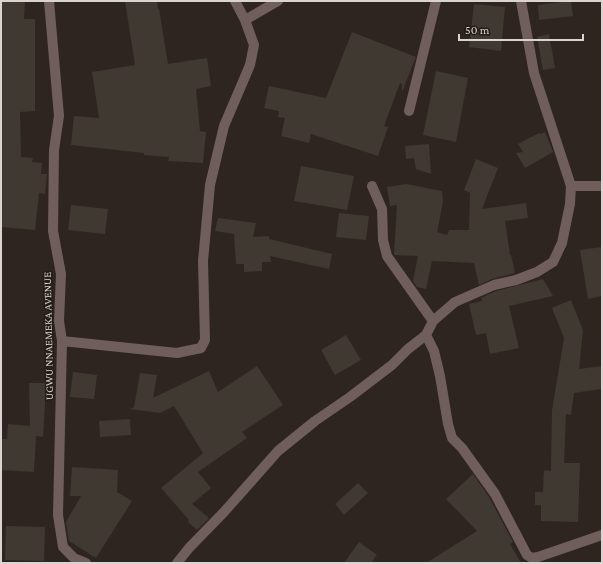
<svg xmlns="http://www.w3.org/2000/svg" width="603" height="564" viewBox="0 0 603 564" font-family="'Crimson Pro',serif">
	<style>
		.building { fill: #3f3931 }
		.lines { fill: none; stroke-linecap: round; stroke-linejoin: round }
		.minor { stroke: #705e5d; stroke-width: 10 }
		.labels { text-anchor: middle; stroke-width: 3; stroke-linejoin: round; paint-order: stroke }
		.street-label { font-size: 11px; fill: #dad4d0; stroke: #241c17 }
	</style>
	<rect width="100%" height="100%" fill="#2e2521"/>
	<path class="building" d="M1 1H25L24 19H35V111L20 112 21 157 33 158 32 162 42 163 41 174H47L45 194 39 193 35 230 1 227Z
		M125 1H157L158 9H159L168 64 207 58 211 86 196 89 200 131 206 132 203 163 168 161 169 157 144 155V153L71 145 74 116 99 118 92 72 135 65Z
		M571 1 573 16 539 20 538 5Z
		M474 4 505 7 501 51 469 47Z
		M352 32 416 57 402 92V84L400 83 384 126 388 127 378 156 311 134 309 143 281 136 285 118 278 117 279 111 264 108 269 86 326 98Z
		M549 34 555 68 543 70 537 37Z
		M436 71 468 78 456 142 423 135Z
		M545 132 553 152 525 168 516 153 523 152 518 144 539 133 540 134Z
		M429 144 431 174 416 169 414 158 406 159 405 146Z
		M476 159 498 168 482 209 526 203 528 218 505 221 510 255H511L515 273 492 279 479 285 474 263 432 261 426 289 417 287 413 281 418 256 394 255 397 205 390 206 387 187 406 184 442 191 443 202 437 232 447 235 449 230H469L470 193 464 190Z
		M301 166 354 176 347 210 294 201Z
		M71 205 108 209 105 234 68 230Z
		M339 213 369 216 366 240 336 237Z
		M218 218 256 223 253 237 269 236V239L332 254 329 269 270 256 271 262H262V271L244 272V264H236L234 234 215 231Z
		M602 247V296L588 299 580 250Z
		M543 279 553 296 509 306 519 348 490 354 486 333 476 335 469 304 482 301 481 298 496 291Z
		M571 300 583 330 579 369 602 366V389L574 393 571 415 566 414 564 463H580L578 522 541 521V505H535V492H543L544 470 551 471 552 410 564 338 552 308Z
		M346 335 361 360 335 375 321 350Z
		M257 366 283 405 242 432 247 438 198 472 211 488 192 504 209 518 197 530 188 522 189 520 161 488 203 453 174 406 160 413 130 409 134 407 140 373 157 375 153 398 209 371 218 392Z
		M73 372 97 375 94 399 70 397Z
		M29 383H45V405L43 437 36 436 34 472 1 470V439H7L8 424 30 426Z
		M130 419 131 435 100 437 99 421Z
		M72 467 118 470 117 492 132 501 96 558 69 541 66 522 81 496H70Z
		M473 474 489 497 513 542 510 544 521 563H426L477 531 446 499Z
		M358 483 368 493 344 515 335 504Z
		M6 526 45 527 44 561 5 560Z
		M359 542 377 555 371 563H344Z"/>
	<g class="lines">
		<path class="minor" d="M49 1 59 116 54 150 53 231 61 274 59 321 62 341 58 515 63 547 74 558 86 563
			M245 20 278 1
			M409 111 436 1
			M372 186 382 209 383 240 387 256 433 321
			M571 186H602
			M426 335 434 351 440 376 448 424 452 438 462 448 495 494 527 555 532 558 538 557 602 535
			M62 341 177 353 201 348 205 340 203 261 210 185 224 126 250 65 254 45 245 20 235 1
			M177 563 189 548 224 512 278 451 315 421 350 397 392 365 408 349 426 335 433 321 455 302 494 285 516 280 537 272 553 262 562 243 570 204 571 186 534 73 521 1"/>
	</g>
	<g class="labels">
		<g class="street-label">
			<text transform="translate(48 336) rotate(-91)" y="4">UGWU NNAEMEKA AVENUE</text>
		</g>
	</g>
	<rect width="603" height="564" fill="none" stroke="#dad4d0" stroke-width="4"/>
	<path d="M459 34v6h124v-6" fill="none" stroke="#dad4d0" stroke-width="2"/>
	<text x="465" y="34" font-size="12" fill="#dad4d0" stroke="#241c17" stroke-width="3" paint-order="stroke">50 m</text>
</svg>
